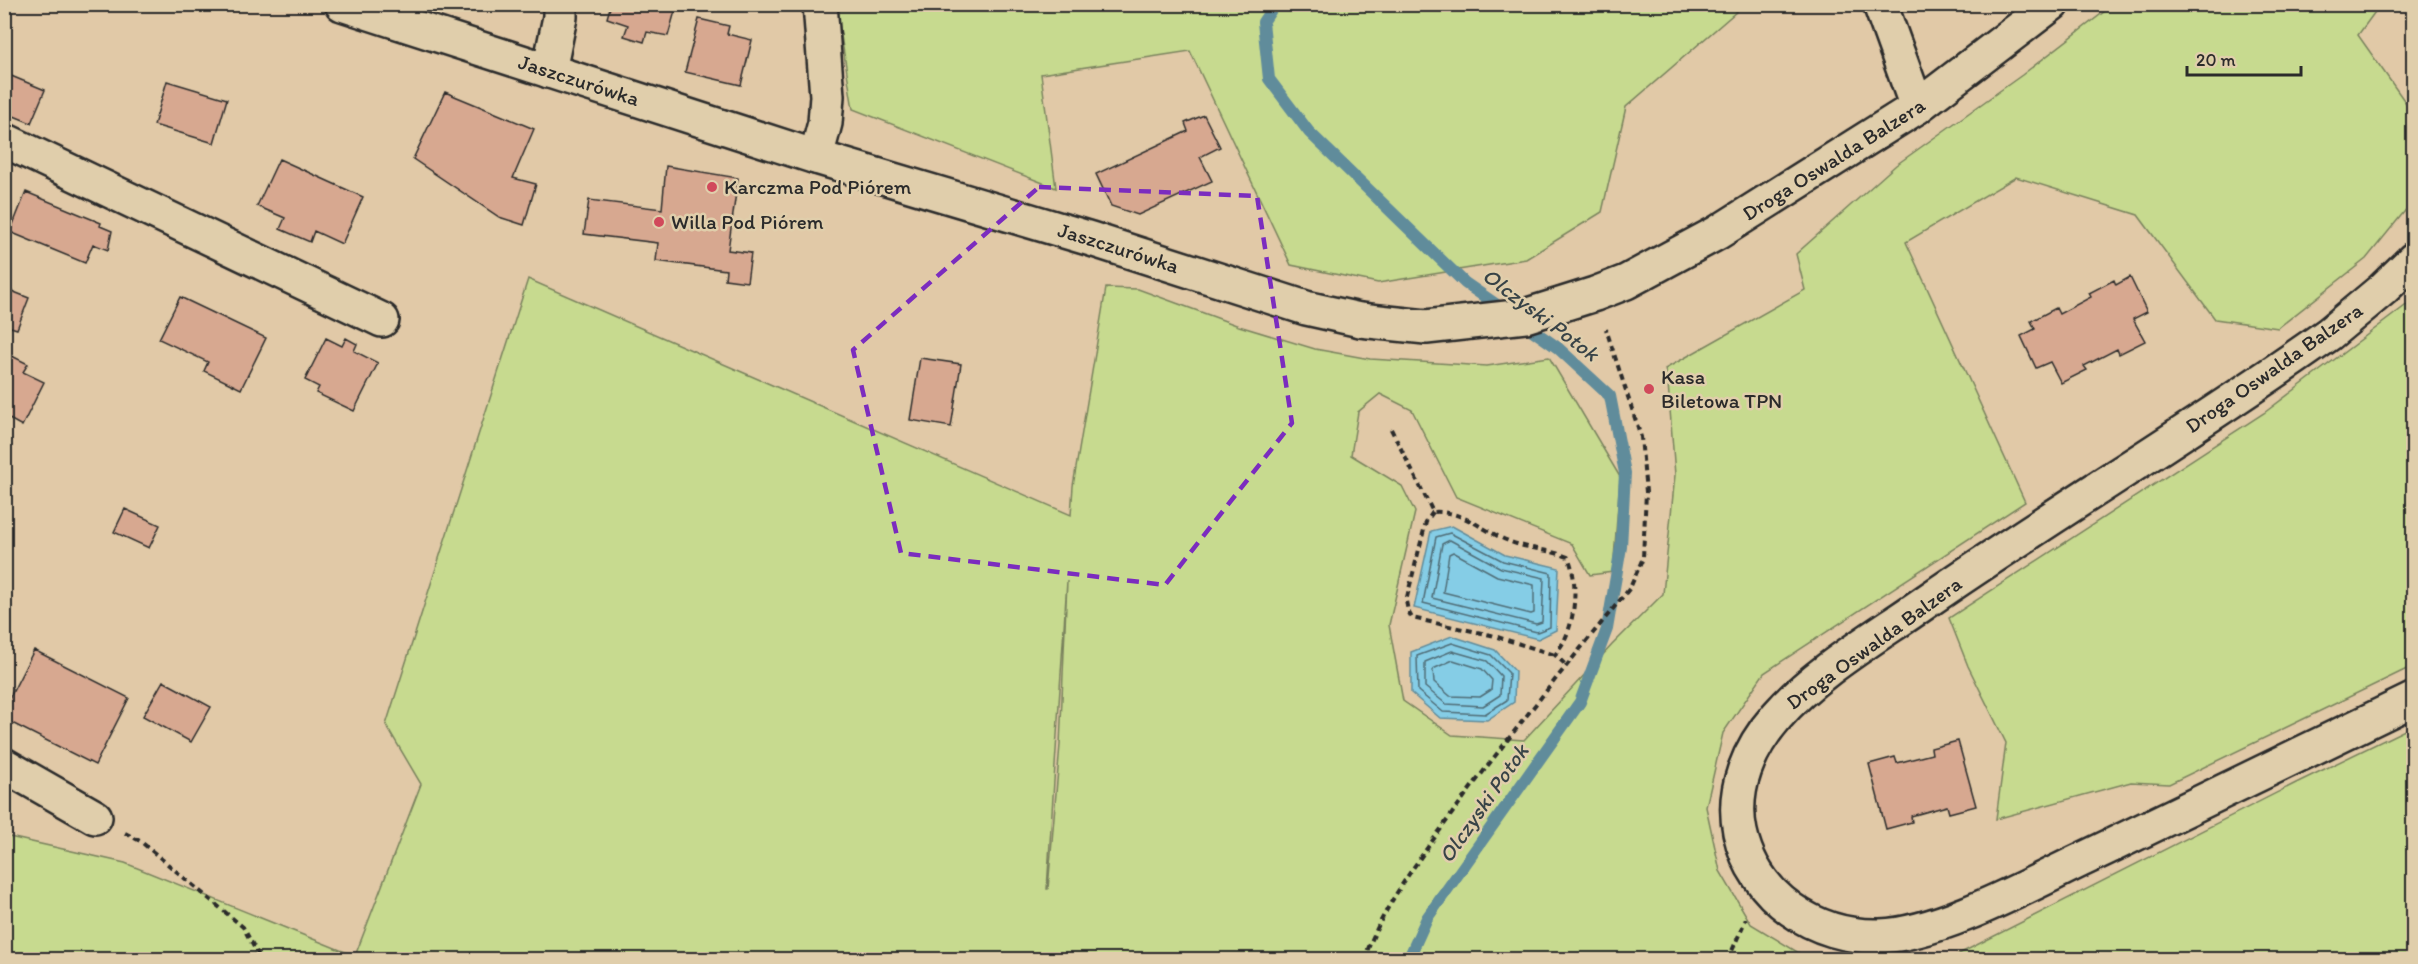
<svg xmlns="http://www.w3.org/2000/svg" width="2418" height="964" viewBox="0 0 2418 964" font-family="Itim,sans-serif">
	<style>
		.green { fill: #c7da8f; stroke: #79825d; stroke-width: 1.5; fill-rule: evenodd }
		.water { fill: #85cde6; stroke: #618c9b; stroke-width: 1.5 }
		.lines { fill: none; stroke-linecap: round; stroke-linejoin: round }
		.shore { stroke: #4f6c76; stroke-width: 1.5 }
		.stream { stroke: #618c9b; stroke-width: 12 }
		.building { fill: #d7a890; stroke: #2b2b2b; stroke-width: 1.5 }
		.minor-casing { stroke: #2b2b2b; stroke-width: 38 }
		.path { stroke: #2b2b2b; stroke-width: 4; stroke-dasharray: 6 4.5; stroke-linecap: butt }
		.minor { stroke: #e0ceab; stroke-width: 33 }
		.marked { fill: none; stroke: #7b2cbf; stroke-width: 4.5; stroke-dasharray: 12 8; stroke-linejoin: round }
		.poi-dot { fill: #d1495b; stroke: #e0ceab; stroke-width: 2 }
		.labels { text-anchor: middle; stroke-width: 5; stroke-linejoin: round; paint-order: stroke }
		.street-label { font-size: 21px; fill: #2b2b2b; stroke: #e0ceab }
		.poi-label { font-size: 21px; fill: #2b2b2b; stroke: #e0ceab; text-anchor: start }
		.water-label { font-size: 22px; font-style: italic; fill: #384347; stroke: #e0ceab }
	</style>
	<rect width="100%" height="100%" fill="#e1c9a7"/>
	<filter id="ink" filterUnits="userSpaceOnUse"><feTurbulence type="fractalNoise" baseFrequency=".0167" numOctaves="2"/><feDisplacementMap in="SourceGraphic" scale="12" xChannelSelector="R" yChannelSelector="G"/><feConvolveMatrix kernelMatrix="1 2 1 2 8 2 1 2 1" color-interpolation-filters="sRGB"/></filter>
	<g filter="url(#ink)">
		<path class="green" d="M836 5H1744L1626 107 1602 212 1526 259 1378 283 1291 265 1190 51 1041 74 1056 188 853 109Z
			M2113 5H2380L2358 35 2413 113V201L2366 259 2278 328 2215 319 2138 215 2016 177 1906 242 2025 502 1764 673 1723 733 1706 807 1720 871 1751 924 1809 959H5V836L125 863 355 956 421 784 386 725 528 279 1071 515 1073 486 1106 288 1138 289 1239 326 1315 349 1370 359 1487 366 1549 357 1620 477 1613 572 1590 575 1572 544 1456 497 1412 410 1380 394 1358 412 1351 455 1402 486 1415 512 1389 625 1403 701 1452 735 1524 740 1612 645 1663 594 1675 475 1668 383 1665 369 1805 290 1796 254 1896 165 2022 75ZM1067 581 1060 745 1048 889H1047Z
			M2413 300V666L2169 784 2131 782 1996 819 2006 743 1968 666 1949 618 2264 413Z
			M2413 726V959H1942L1951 958 2296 783Z"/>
		<path class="water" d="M1452 526 1505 555 1559 568 1556 630 1538 639 1414 608 1431 531Z
			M1452 636 1495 650 1515 671 1514 702 1487 720 1440 718 1411 693V652Z"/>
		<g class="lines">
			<path class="shore" d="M1450 533 1503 561 1551 573 1550 627 1537 632 1423 603 1436 537Z
				M1450 540 1501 568 1544 578 1542 622 1536 624 1432 598 1442 544Z
				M1453 552 1497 576 1534 585V613L1531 614 1443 592 1449 554Z
				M1452 643 1491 655 1509 673 1507 700 1485 714 1443 712 1418 691 1417 656Z
				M1452 651 1487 661 1501 676 1500 695 1483 706 1446 704 1425 687V662Z
				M1453 660 1482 669 1492 680 1491 690 1480 697 1450 696 1434 682 1433 669Z"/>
			<path class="stream" d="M1275 4 1263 22 1269 79 1309 132 1465 283 1507 312
				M1408 960 1427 918 1580 702 1607 629 1621 547 1625 473 1610 396 1558 348 1521 322"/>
		</g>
		<path class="building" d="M611 4H677L668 36 647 32 644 42 624 36 628 25 607 18Z
			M699 19 729 26 727 34 752 40 741 85 685 72Z
			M4 73 45 90 31 123 4 112Z
			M167 81 227 99 214 143 154 125Z
			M445 92 534 129 513 178 536 184 524 225 499 217 413 159Z
			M1204 115 1220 147 1200 157 1212 181 1138 215 1111 206 1096 174 1188 131 1185 123Z
			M279 159 363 197 342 244 314 231 310 242 280 229 285 218 257 206Z
			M666 166 738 178 728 250 751 253 747 282 725 279 726 270 656 261 658 243 584 234 589 200 662 209Z
			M26 192 101 223 100 226 112 231 108 250 93 244 85 263 10 232Z
			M2130 277 2147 312 2133 319 2145 341 2119 354 2117 349 2084 366 2087 370 2061 383 2050 362 2036 368 2021 336 2035 329 2031 321 2056 308 2059 314 2091 297 2089 293 2114 280 2116 285Z
			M4 288 29 298 17 329 4 325Z
			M180 297 266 338 241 389 204 371 208 362 159 339Z
			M326 338 342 346 346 338 357 344 354 351 378 363 354 411 316 393 319 387 305 380Z
			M4 352 28 364 23 372 44 382 22 426 4 416Z
			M920 358 961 364 951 427 910 420Z
			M125 509 160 525 149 548 114 532Z
			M34 650 129 698 95 765 4 719V709Z
			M163 681 211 707 191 742 143 716Z
			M1958 741 1976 806 1949 813 1947 806 1911 816 1912 822 1886 829 1869 764 1895 757 1897 763 1932 754 1931 748Z"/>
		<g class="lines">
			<g class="minor-casing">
				<g id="minor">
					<path id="s1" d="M342 4 816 157 1091 239 1306 308 1360 320 1426 327 1525 316 1595 294 1626 282 1717 233 1917 107 2052 4"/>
					<path d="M1880 4 1917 107"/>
					<path d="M549 71 560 17V4"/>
					<path d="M4 140 382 320"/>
					<path d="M816 157 825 123 827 96 820 4"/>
					<path d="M2414 259 2383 289 2329 334C2198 427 2059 510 1927 601 1879 635 1815 672 1777 716 1749 748 1731 789 1740 832 1754 898 1816 938 1880 936 1939 934 2025 887 2079 861 2191 808 2302 753 2414 699"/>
					<path d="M4 765 95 817"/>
				</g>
			</g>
			<path class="path" d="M2387 8 2389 4
				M1391 429 1433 512C1461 510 1481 529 1506 540 1526 549 1548 549 1568 557 1578 579 1576 616 1565 639 1563 644 1558 650 1555 655L1567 666
				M1433 512 1426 522 1406 601 1408 611 1412 618 1491 635 1555 655
				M125 833 140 841 243 927 261 960
				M1364 960C1381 910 1413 868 1443 826 1502 744 1566 666 1630 588L1643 558 1646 492 1641 437 1606 329
				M1728 960 1746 919"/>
			<use href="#minor" class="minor"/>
		</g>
	</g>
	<path class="marked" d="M1039 187 1257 196 1292 423 1165 585 901 553 853 350Z"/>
	<g class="poi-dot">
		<circle cx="712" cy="187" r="6"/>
		<circle cx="659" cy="222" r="6"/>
		<circle cx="1649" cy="389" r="6"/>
	</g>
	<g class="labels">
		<g class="street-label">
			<text dy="7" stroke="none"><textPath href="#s1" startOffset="249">Jaszczurówka</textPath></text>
			<text dy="7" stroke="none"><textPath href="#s1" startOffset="1580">Droga Oswalda Balzera</textPath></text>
			<text dy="7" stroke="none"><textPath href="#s1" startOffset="814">Jaszczurówka</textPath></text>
			<text transform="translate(2274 368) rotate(-35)" y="7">Droga Oswalda Balzera</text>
			<text transform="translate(1874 643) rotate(-36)" y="7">Droga Oswalda Balzera</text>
		</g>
		<g class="poi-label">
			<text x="724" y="194">Karczma Pod Piórem</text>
			<text x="671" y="229">Willa Pod Piórem</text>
			<text x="1661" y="384">Kasa<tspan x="1661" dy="24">Biletowa TPN</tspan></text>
		</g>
		<g class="water-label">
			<text transform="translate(1541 314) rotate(37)" y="8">Olczyski Potok</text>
			<text transform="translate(1483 803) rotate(-55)" y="8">Olczyski Potok</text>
		</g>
	</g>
	<rect width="2418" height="964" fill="none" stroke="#e0ceab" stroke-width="24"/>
	<rect x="12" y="12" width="2394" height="940" fill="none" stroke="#2b2b2b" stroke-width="2" filter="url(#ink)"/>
	<path d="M2187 66v9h114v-9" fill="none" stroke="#2b2b2b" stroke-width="3"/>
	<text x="2196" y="66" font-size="18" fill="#2b2b2b" stroke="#e0ceab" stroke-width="4.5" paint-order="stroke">20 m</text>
</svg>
